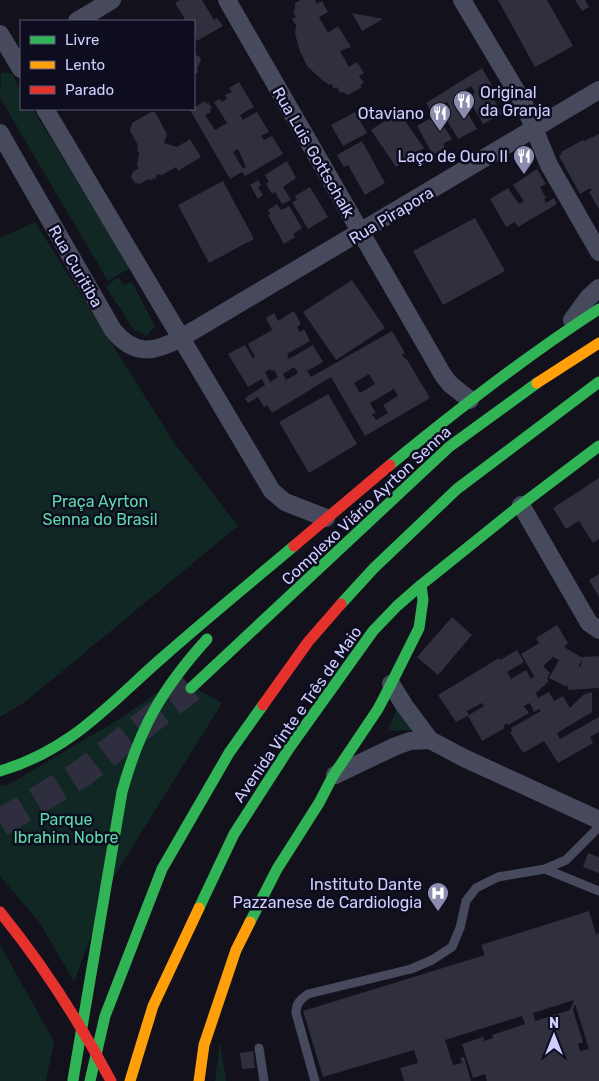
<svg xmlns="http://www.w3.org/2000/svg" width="599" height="1081" viewBox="0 0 599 1081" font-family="Rubik,sans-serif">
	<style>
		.green { fill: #112724 }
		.building { fill: #302f3e; fill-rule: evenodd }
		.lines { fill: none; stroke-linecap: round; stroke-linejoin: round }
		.highway-tunnel { stroke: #2e2e3e; stroke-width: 28; stroke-dasharray: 28 14; stroke-linecap: butt }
		.lane { stroke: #47495d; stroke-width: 9 }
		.street { stroke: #47495d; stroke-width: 18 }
		.fast { stroke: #30b455; stroke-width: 11 }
		.slow { stroke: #ff9f0a; stroke-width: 11 }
		.jam { stroke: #e5322d; stroke-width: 11 }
		.labels { text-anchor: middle; stroke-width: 5; stroke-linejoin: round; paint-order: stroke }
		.poi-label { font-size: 16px; fill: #cecffe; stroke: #0e0d20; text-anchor: end }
		.street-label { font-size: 16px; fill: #cecffe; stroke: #0e0d20 }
		.park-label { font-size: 16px; fill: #5cdba9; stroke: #0e0d20 }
	</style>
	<rect width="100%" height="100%" fill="#12111c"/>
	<path class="green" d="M1 72 12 74 21 90V109H33L130 268 108 281 0 98Z
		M35 222 175 444 238 526 25 702 0 717V238Z
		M118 277 124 285 132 282 155 326 146 336 133 329 106 287Z
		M178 678 222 703 112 880 74 982 40 923 0 876V786L8 785 121 718Z
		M398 704 414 730 388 731Z
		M0 945 54 1041 46 1081H0Z
		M220 1042 226 1081H215Z"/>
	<path class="building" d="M180 0H202L214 20 217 18 223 26 197 41 194 35V21H186L175 3Z
		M301 0H315L317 4 322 1 328 12 319 17 328 33 338 26 351 47 340 51 349 67 357 62 364 73 359 76 364 83 360 85 362 87 348 95 342 92 340 93 337 87 334 89 331 84 329 85 322 80 307 66 299 49 295 33 296 25 292 19 296 17 293 11 295 9V3Z
		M498 0H547L573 46 535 67Z
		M575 0H585L589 7 582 11Z
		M352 13 383 19 362 31Z
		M195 55 199 56 201 59 197 70 199 72 194 75V56Z
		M482 68 492 86 487 90 503 113 483 124 468 98 475 93 471 86 462 92 465 97 460 100 477 129 458 139 442 112 450 107 447 102 439 107 441 110 433 115 426 103Z
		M239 82 254 107 240 115 243 120 257 112 269 132 261 136 264 140 272 136 283 154 245 176 242 172 230 179 190 110 205 101 206 104 208 102 212 108 210 109 211 112 205 115 215 130 227 123 214 102 220 99 222 102 227 99 225 95 232 92 229 88ZM238 149 246 167 243 169 233 152Z
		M151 112H155L167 134 164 143 177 147 190 139 201 157 178 171 176 167 162 175 157 174 156 178 151 180 148 179 140 184 135 183 131 177 133 172 139 168 137 165 139 153 137 150 138 145 130 131 132 123Z
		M355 112 367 133 343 146 331 125Z
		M399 112 424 148 396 167 371 130Z
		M438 117 452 139 443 144 445 148 433 155 417 126 429 119 431 121Z
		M599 134V209L589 192 592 190 590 188 580 194 559 156 562 154 561 152 583 140 584 141Z
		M362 141 385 183 365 195 348 165 344 167 337 155Z
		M287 161 296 178 283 187 291 200 282 204 275 192 272 194 266 184 269 182 265 175Z
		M537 169 546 184 540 187 546 198 544 199 546 203 554 198 557 204 518 227 515 222 506 227 490 199 508 188 519 204 524 201 513 185Z
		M258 180 261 185 258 187 263 195 258 199 250 185Z
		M223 181 254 239 209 263 178 205Z
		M310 187 328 217 308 229 292 202 297 200 295 196Z
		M277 204 281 210 289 206 302 228 293 234 295 237 284 244 268 215 270 214 268 210Z
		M475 218 505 271 443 305 413 251Z
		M352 280 385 328 336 360 303 312Z
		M294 311 301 324 297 327 300 332 304 329 310 341 287 354 289 359 313 345 323 362 307 371 311 377 392 331 405 353 402 355 405 359 406 358 430 398 365 436 331 377 272 413 267 405 264 407 258 397 248 403 245 398 265 385 262 379 248 387 228 354 245 345 253 358 255 357 248 344 272 330 266 318 274 313 278 321ZM294 367 298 373 286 380 283 374ZM270 369 272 371 274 370 278 377 270 382 265 372ZM369 374 375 384 360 393 354 383ZM394 389 398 396 383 405 388 413 376 420 372 414 376 413 370 403Z
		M328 394 357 444 309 473 279 422Z
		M599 478V539L593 543 579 521 566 529 553 508Z
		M599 574V597L589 580Z
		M452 617 472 635 438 675 417 657Z
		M557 625 568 643 564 647 583 658 578 668 581 666 583 657 599 656V688L568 690V685L567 687 549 678 559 660 553 657 543 666 550 673 547 679 549 681 536 693 538 698 549 692 554 701 563 696 570 708 583 695 592 692V712L557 733 560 739 599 717V732L590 737 593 743 558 763 544 741 523 753 510 732 512 731 511 728 541 711 539 709 534 712 530 703 524 706 529 713 508 725 507 723 503 726 505 728 482 741 468 716 456 722 438 695 499 658 500 660 517 650 524 662 507 672 511 679 526 670 531 679 534 676 521 654 539 643 536 638ZM482 703 484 706 469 715 467 711Z
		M588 853 599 857V873L583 867Z
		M589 911 596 934 598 933 599 935V1081H487L485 1074 473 1078 462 1044 483 1037 484 1041 493 1038 492 1035 525 1024 522 1016 445 1040 453 1065 462 1063 460 1058 464 1057 471 1081H404L400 1068 418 1063 414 1050 323 1077 303 1011 485 955 481 945ZM574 1000 570 1010 535 1021 533 1013ZM575 1004 589 1049 580 1051 578 1044 583 1042 573 1010Z
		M253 1051 255 1068 242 1069 240 1053Z"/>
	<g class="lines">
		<path class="highway-tunnel" d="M0 823 81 774 191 688"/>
		<path class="lane" d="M545 869 566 860 599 827
			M259 1048 264 1081
			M315 1081 296 1013C296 1003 300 1000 308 994L411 969 432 960 452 947 460 928 466 901 476 888 498 877 545 869 599 891"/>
		<path class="street" d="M227 0 443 375 450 384 470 400
			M462 0 524 104 549 165 599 252
			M77 21 112 0
			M0 34 21 69
			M45 109 272 491 285 502 326 518
			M0 133 113 330C134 356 154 353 181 338L599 90
			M572 320 588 298 599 288
			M521 505 589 623 599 630
			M391 684 404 705 430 740 464 758 599 820
			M335 775 396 746 410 741 430 740"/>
		<path class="fast" d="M390 465C457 410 526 356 599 309
			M341 604 374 568 457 489 599 382
			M191 688 449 447 537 383
			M0 771C72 750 109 704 163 657 206 619 250 583 294 546
			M199 908 234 834 290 747 373 631 397 606 421 585 513 511 599 446
			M250 922 277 869 319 803 333 776 378 709 391 684 419 628 423 600 421 585
			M73 1080 122 792C140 727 162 689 207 639
			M90 1081 105 1016 162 869 229 753 263 705"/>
		<path class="slow" d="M537 383 599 343
			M130 1081 153 1006 199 908
			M199 1081 204 1045 236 950 250 922"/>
		<path class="jam" d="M294 546 390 465
			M263 705 308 642 341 604
			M0 912C43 965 79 1021 111 1081"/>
	</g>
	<defs>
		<g id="restaurant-pin" transform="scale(1.125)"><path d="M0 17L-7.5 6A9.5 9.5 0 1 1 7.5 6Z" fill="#8c8caf" stroke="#0e0d20"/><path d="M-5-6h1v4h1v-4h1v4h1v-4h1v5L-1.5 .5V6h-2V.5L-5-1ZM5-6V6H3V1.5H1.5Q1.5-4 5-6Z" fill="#fff"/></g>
		<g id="hospital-pin" transform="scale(1.125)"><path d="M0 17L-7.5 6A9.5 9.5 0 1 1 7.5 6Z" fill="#8c8caf" stroke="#0e0d20"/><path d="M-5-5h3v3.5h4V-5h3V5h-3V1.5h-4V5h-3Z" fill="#fff"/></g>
	</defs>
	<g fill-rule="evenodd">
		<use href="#restaurant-pin" x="464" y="101"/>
		<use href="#restaurant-pin" x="440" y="113"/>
		<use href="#restaurant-pin" x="524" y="156"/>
		<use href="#hospital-pin" x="438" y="893"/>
	</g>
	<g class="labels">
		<g class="poi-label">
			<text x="480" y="98" text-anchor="start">Original<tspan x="480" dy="18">da Granja</tspan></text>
			<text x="424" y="119">Otaviano</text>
			<text x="508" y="162">Laço de Ouro II</text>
			<text x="422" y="890">Instituto Dante<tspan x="422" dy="18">Pazzanese de Cardiologia</tspan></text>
		</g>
		<g class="street-label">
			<text transform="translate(314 152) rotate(60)" y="6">Rua Luis Gottschalk</text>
			<text transform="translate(391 215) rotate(-31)" y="6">Rua Pirapora</text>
			<text transform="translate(76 266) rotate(60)" y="6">Rua Curitiba</text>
			<text transform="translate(366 505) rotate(-43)" y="6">Complexo Viário Ayrton Senna</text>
			<text transform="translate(297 714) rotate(-55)" y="6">Avenida Vinte e Três de Maio</text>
		</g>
		<g class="park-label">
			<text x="100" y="507">Praça Ayrton<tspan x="100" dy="18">Senna do Brasil</tspan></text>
			<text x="66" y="825">Parque<tspan x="66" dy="18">Ibrahim Nobre</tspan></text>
		</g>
	</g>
	<rect x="20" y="20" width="175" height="90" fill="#0e0d20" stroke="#5b5b79"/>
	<rect x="30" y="36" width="25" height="8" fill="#30b455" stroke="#5b5b79"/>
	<text x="65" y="45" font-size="15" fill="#cecffe">Livre</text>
	<rect x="30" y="61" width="25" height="8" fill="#ff9f0a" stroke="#5b5b79"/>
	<text x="65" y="70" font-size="15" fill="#cecffe">Lento</text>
	<rect x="30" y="86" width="25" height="8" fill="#e5322d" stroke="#5b5b79"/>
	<text x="65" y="95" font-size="15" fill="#cecffe">Parado</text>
	<g transform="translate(554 1036)" stroke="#0e0d20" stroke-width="4" paint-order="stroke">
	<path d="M0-4L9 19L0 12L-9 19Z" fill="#cecffe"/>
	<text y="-8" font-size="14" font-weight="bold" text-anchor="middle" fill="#cecffe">N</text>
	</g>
</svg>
